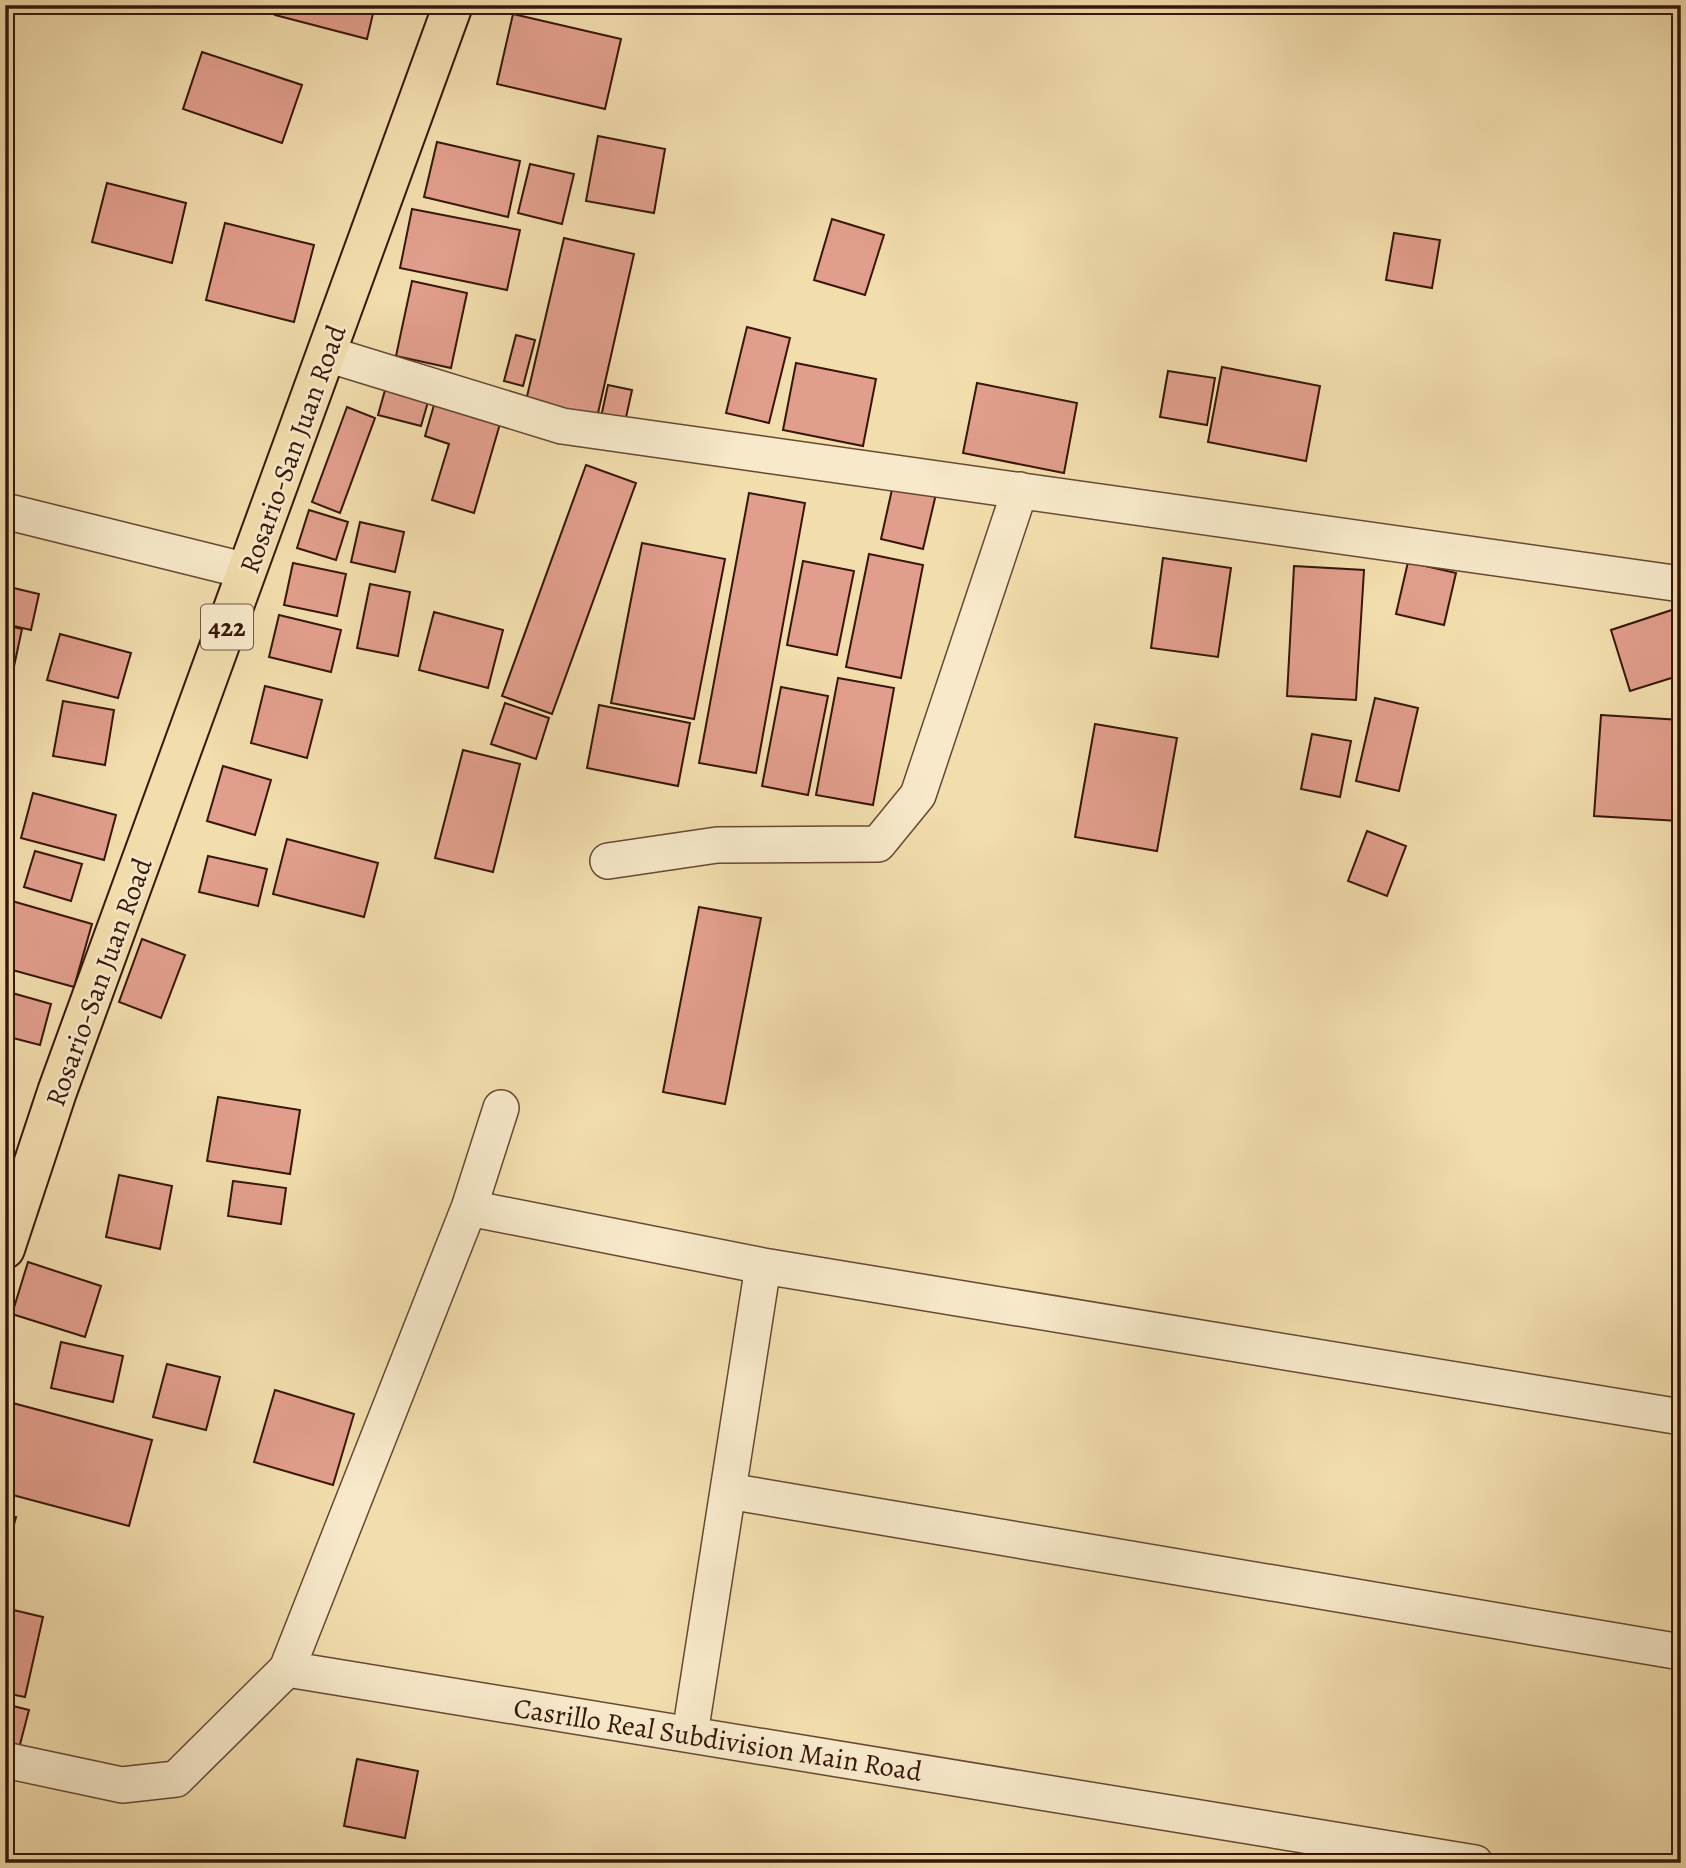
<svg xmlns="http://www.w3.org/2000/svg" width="1686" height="1868" viewBox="0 0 1686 1868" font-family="Alegreya,serif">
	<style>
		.building { fill: #e19e8c; stroke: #371609; stroke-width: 2 }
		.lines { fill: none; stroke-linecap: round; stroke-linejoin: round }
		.minor-casing { stroke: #664832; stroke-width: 38 }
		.major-casing { stroke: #371609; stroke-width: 42 }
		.minor { stroke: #f7e9ca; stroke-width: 35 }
		.major { stroke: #f2ddad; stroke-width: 38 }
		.labels { text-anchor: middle; stroke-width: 5; stroke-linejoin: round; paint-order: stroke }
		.shield { fill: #f7e9ca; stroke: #715543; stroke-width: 2 }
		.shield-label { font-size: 26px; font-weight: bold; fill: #371609 }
		.street-label { font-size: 28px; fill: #371609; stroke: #f7e9ca }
	</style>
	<rect width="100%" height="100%" fill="#f2ddad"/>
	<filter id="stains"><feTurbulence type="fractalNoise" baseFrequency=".00286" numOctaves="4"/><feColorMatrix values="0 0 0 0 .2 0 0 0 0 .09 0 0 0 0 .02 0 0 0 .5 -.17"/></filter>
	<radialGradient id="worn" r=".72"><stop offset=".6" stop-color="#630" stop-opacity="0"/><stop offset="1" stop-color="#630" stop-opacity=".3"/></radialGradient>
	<path class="building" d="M278 5H375L367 39 275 15Z
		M513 14 621 39 605 109 497 84Z
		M202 52 302 85 282 143 183 109Z
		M598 136 665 149 654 213 586 201Z
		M437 142 520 161 508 217 424 197Z
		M530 164 574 174 562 224 518 213Z
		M107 183 186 203 172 263 92 242Z
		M412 209 520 230 507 290 400 268Z
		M832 219 884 235 865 295 814 280Z
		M225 223 314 245 294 322 206 300Z
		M1394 233 1440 240 1432 288 1386 280Z
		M564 238 634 254 596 422 525 405Z
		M412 281 467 293 451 368 396 356Z
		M747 327 790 338 769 423 726 413Z
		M516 335 535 340 523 386 504 381Z
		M796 363 876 379 863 446 783 430Z
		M1222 367 1320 386 1306 461 1208 442Z
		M1168 371 1215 378 1207 425 1160 417Z
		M387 383 430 395 421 426 378 415Z
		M977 383 1077 403 1064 473 963 453Z
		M608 385 632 390 625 422 601 417Z
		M436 398 502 417 474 513 432 500 449 444 425 436Z
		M347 407 375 418 340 513 312 502Z
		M586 465 636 483 552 714 502 696Z
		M893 485 936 494 923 549 881 539Z
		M749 493 805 503 756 773 699 763Z
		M309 510 348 522 336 560 297 548Z
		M360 522 404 532 395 572 351 562Z
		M642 543 725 559 694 719 611 703Z
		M869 554 923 565 901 678 846 667Z
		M1163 558 1231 568 1218 657 1151 648Z
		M803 561 854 571 837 655 787 645Z
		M1408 562 1456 573 1444 625 1396 614Z
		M293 563 346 574 337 616 284 605Z
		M1294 566 1364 570 1356 700 1287 696Z
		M370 584 410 592 398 656 357 648Z
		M5 586 39 594 31 630 5 624Z
		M1681 607V675L1630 691 1611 630Z
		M434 612 503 630 488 688 419 670Z
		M279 615 341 630 331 672 269 657Z
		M5 625 22 629 13 671 5 669Z
		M60 634 131 653 118 698 47 680Z
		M838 678 894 688 873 805 816 795Z
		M265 686 322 700 307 758 251 743Z
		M781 687 828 696 808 795 762 786Z
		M1375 698 1418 708 1399 791 1356 781Z
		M63 701 114 710 105 765 53 756Z
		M505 703 549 718 536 759 491 744Z
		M599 705 690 723 678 786 587 768Z
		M1601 715 1681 720 1679 821 1594 816Z
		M1095 724 1177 738 1157 851 1075 837Z
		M1312 734 1351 741 1340 797 1301 789Z
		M463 750 520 764 493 872 435 858Z
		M223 766 271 780 255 835 207 821Z
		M33 793 116 815 104 860 21 838Z
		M1367 831 1406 846 1387 896 1348 881Z
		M287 839 378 863 364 917 273 894Z
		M35 851 82 864 71 901 24 887Z
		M208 856 267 869 258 906 199 892Z
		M5 899 92 924 74 987 5 968Z
		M699 907 761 918 725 1104 663 1092Z
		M142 939 185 955 161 1018 119 1002Z
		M5 991 51 1004 40 1045 5 1036Z
		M218 1097 300 1110 290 1174 207 1161Z
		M119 1175 172 1186 160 1249 106 1237Z
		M233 1181 286 1188 281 1224 228 1216Z
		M28 1262 101 1286 85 1337 12 1314Z
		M61 1342 123 1356 113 1402 51 1388Z
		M167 1364 220 1377 206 1430 153 1417Z
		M275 1390 354 1414 333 1485 254 1462Z
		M5 1401 152 1440 129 1526 5 1493Z
		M5 1515 16 1517 5 1559Z
		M5 1608 43 1617 25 1697 5 1693Z
		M5 1704 29 1710 18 1752 5 1748Z
		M357 1759 418 1771 405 1838 344 1826Z"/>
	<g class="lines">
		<g class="minor-casing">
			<path id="minor" d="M327 354 562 426 1681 584
				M5 511 247 571
				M608 861 717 845 878 844 918 795 1020 490
				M469 1208 763 1266 1681 1417
				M728 1491 1681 1652
				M287 1669 1475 1863
				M690 1734 763 1266
				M5 1760 122 1785 176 1779 287 1669 469 1208 501 1108"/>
		</g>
		<g class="major-casing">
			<path id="major" d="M5 1249 57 1092 453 5"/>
		</g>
		<use href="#minor" class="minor"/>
		<use href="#major" class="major"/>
	</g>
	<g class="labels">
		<rect class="shield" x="201" y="604.5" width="52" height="45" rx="5"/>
		<g class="shield-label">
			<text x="227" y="636">422</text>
		</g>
		<g class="street-label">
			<text transform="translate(292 449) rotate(-70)" y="10">Rosario-San Juan Road</text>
			<text transform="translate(98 982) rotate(-70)" y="10">Rosario-San Juan Road</text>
			<text transform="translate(718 1739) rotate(9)" y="10">Casrillo Real Subdivision Main Road</text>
		</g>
	</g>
	<rect width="1686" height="1868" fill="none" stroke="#f2ddad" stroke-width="28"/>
	<rect x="7" y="7" width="1672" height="1854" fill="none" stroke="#371609" stroke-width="3.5"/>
	<rect x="14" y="14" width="1658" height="1840" fill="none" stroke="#371609" stroke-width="2"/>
	<rect width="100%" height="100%" filter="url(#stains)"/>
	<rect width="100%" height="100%" fill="url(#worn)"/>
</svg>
